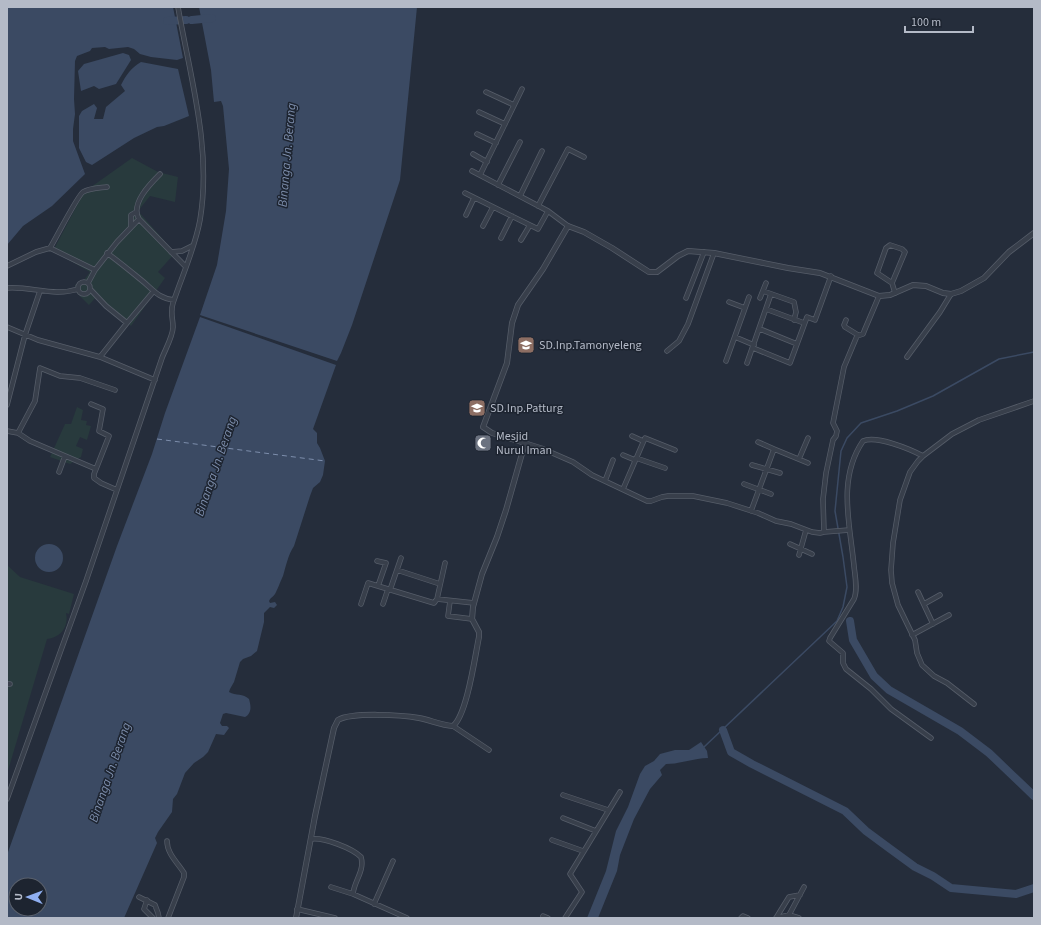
<svg xmlns="http://www.w3.org/2000/svg" width="1041" height="925" viewBox="0 0 1041 925" font-family="'Source Sans 3',sans-serif">
	<style>
		.green { fill: #283a3d }
		.water { fill: #3b4a63; fill-rule: evenodd }
		.lines { fill: none; stroke-linecap: round; stroke-linejoin: round }
		.stream { stroke: #3b4a63; stroke-width: 1.5 }
		.river { stroke: #3b4a63; stroke-width: 8 }
		.ferry { stroke: #7d8eac; stroke-width: 1; stroke-dasharray: 5 4; stroke-linecap: butt }
		.minor-casing { stroke: #565d69; stroke-width: 5.5 }
		.tertiary-casing { stroke: #565d69; stroke-width: 6 }
		.minor { stroke: #383f4b; stroke-width: 4 }
		.tertiary { stroke: #383f4b; stroke-width: 4.5 }
		.labels { text-anchor: middle; stroke-width: 3; stroke-linejoin: round; paint-order: stroke }
		.poi-label { font-size: 12px; fill: #b4bac7; stroke: #1d2430; text-anchor: start }
		.water-label { font-size: 13px; font-style: italic; fill: #7d8eac; stroke: #1d2430 }
	</style>
	<rect width="100%" height="100%" fill="#252d3b"/>
	<path class="green" d="M132 158 158 172 178 177 175 202 150 196 138 211 175 253 158 272 165 278 131 326 97 296 89 305 77 293 75 285 84 280 90 272 53 251 84 192Z
		M77 407 83 410 81 420 87 421 86 425 91 426 87 440 80 437 76 446 83 449 81 457 70 464 50 457 65 424H71Z
		M7 565 20 577 74 594 69 614 66 613C69 627 61 637 47 639L7 774Z"/>
	<path class="water" d="M7 7H173L183 58 177 60 151 57 140 54 134 49 128 47 109 49 105 47 92 48 90 51 77 56 75 61 74 99 75 114 73 129V141L85 174 52 206 23 226 7 245Z
		M199 7H417L400 180 352 325 341 353 337 361 200 315 217 265 226 211 229 169 223 106 221 101 214 102 211 70Z
		M123 53 129 55 131 60 116 84 99 89 94 86 81 91 78 71 84 64Z
		M141 62 178 69 189 116 164 126 157 127 134 138 92 165 86 162 79 148V116L82 111 94 104 97 108 94 119H103L106 107 125 91 121 85C126 75 131 68 141 62Z
		M200 317 336 365 313 429 317 433V443L320 448 325 461 323 475 320 482 313 488 310 496 294 546C288 555 286 566 283 576 282 578 276 593 275 594 273 597 270 598 269 601L270 603 275 602 277 605 274 608 270 607 264 613V622L257 651 251 656 243 659 240 662 234 682 230 689 229 692C236 696 243 693 249 699 251 706 252 713 245 717L226 713 223 714 220 723 222 726H227L229 728 224 735 216 734 208 752 203 757 194 763 185 773 177 794 173 799 172 812 158 832 155 838 157 843 124 918H7V855L117 546 152 454 165 413ZM16 885H40V909H16Z
		M35 558a14 14 0 1 1 28 0a14 14 0 1 1-28 0Z
		M701 742 707 751 708 758C694 758 681 764 666 764L660 770 662 775 650 789 634 819 620 855 617 871 598 918H587L606 871 616 831 628 807 640 774 645 766 654 761 660 754 675 750H689Z"/>
	<g class="lines">
		<path class="stream" d="M704 747 837 621 843 607 847 587 843 557 835 511 841 451 847 438 861 423 897 411 933 396 999 359 1034 352"/>
		<path class="river" d="M192 20 212 18
			M167 21 186 20
			M850 621 853 640 874 676 889 690 960 731 989 753 1034 796
			M723 730 731 752 752 764 845 811 866 831 889 848 915 867 933 876 951 888 1016 894 1034 888"/>
		<path class="ferry" d="M157 439 325 461"/>
		<g class="minor-casing">
			<path id="minor" d="M486 92 514 105
				M479 112 505 124
				M477 134 496 143
				M473 154 487 162
				M472 171 548 211 568 226
				M480 175 522 89
				M498 185 520 142
				M465 193 538 229 548 211
				M520 196 542 151
				M538 206 568 149 584 157
				M466 215 474 198
				M139 219C130 204 150 184 160 174
				M131 226V215L136 212
				M483 226 493 207
				M501 238 512 216
				M521 240 530 225
				M50 248C56 238 78 195 83 192 90 188 100 188 107 187
				M171 252 182 251 192 246
				M107 253C118 261 129 270 140 279 153 289 157 298 174 300
				M7 266 36 252 50 248 95 270 117 242 139 219 186 267
				M78 288a6 6 0 1 1 12 0a6 6 0 1 1-12 0Z
				M88 283 95 270
				M892 283 877 273 886 248 890 245 902 249 905 252 892 283 895 293
				M7 288C31 286 54 297 78 289
				M763 291 794 302 796 312 794 320
				M686 298 704 252
				M760 298 766 283
				M729 302 745 308
				M766 309 804 323
				M846 320 844 325 845 327 858 335
				M127 323 153 292
				M7 327 38 340 100 357 127 323 106 306 90 289
				M760 329 797 344
				M735 337 754 345
				M753 348 790 363 807 317 815 320 831 276
				M667 351 679 341 688 324 714 253
				M100 357 155 380
				M907 357 940 312 951 294
				M726 361 749 297
				M747 363 771 294
				M91 404 103 409 99 431 109 436 96 469
				M7 405 25 335 40 291
				M7 431 18 433 30 441 96 469 94 474V478L101 483 117 490
				M18 433 35 401 40 368 60 376 80 378 115 390
				M632 436 643 441
				M525 443 541 448 573 462 592 475 647 501H651L662 497 668 496H693L727 503 758 513 776 521 791 524 812 532 820 533 824 532 823 499 826 473 833 440 836 436 837 431 833 423 844 367 857 336 863 334 865 329 879 296
				M774 449 808 463
				M623 455 635 460
				M923 456C910 449 876 435 863 441 837 479 850 524 854 566 855 576 858 590 854 599L830 638 829 641 843 653V663L846 669 871 689 891 709 931 738
				M636 458 665 468
				M799 459 808 438
				M752 465 780 473
				M59 472 65 456
				M605 481 613 460
				M744 484 771 494
				M623 489 645 438 675 450
				M751 511 774 449 758 442
				M824 532 849 530
				M790 544 812 554
				M799 555 806 530
				M377 561 386 563 378 586
				M397 570 440 584
				M390 590 401 558
				M918 592 933 624
				M437 599 445 563
				M450 601 448 616 472 619
				M361 604 368 583 434 603 437 599 474 603
				M383 604 388 589
				M924 604 940 595
				M912 635 949 615
				M7 684H10
				M974 704 947 683 934 676 922 665 917 653 915 640 898 605 892 583 891 570 893 543 900 500 910 472 918 461 923 456 952 434 979 420 1034 401
				M453 726 489 750
				M563 795 608 810
				M7 799 86 581 162 358C165 350 173 336 173 327 173 319 170 312 173 303 182 276 195 248 200 220 212 148 190 77 178 7
				M563 818 596 831
				M311 839C323 837 352 848 361 857 365 871 354 881 353 894
				M552 840 583 851
				M167 841C167 854 178 863 184 873V877L168 918
				M331 887 353 894 407 918
				M139 897 155 905 158 913 159 918
				M147 900 144 909 153 918
				M374 904 393 861
				M297 909 335 918
				M789 915 804 887
				M543 916 548 918
				M565 918 582 892 570 874 620 792
				M741 918 743 916 748 918
				M776 918 789 897 800 895
				M776 918 789 915 799 918"/>
		</g>
		<g class="tertiary-casing">
			<path id="tertiary" d="M296 918 315 816 334 728 338 720C352 712 402 715 419 718 430 720 441 725 453 726 467 715 475 656 479 637V632L472 619 473 607 482 574 497 537 506 510 525 443 492 433 483 427 507 363 512 323 518 305 543 269 568 226 584 232 612 248 649 272H657L678 256 688 251 714 253 788 268 820 273 879 296 890 295 913 285 926 286 943 293 951 294 961 291 984 278 1009 252 1034 233"/>
		</g>
		<use href="#minor" class="minor"/>
		<use href="#tertiary" class="tertiary"/>
	</g>
	<defs>
		<g id="school-square" transform="scale(0.9)"><rect x="-9" y="-9" width="18" height="18" rx="4" fill="#8d6e63" stroke="#1d2430"/><path d="M0-5L7-2L0 1L-7-2ZM-4 1L0 2.5L4 1V4Q0 6-4 4Z" fill="#fff"/></g>
		<g id="mosque-square" transform="scale(0.9)"><rect x="-9" y="-9" width="18" height="18" rx="4" fill="#6b7280" stroke="#1d2430"/><path d="M3.5-4.9A6 6 0 1 0 3.5 4.9A5 5 0 1 1 3.5-4.9Z" fill="#fff"/></g>
	</defs>
	<g fill-rule="evenodd">
		<use href="#school-square" x="526" y="345"/>
		<use href="#school-square" x="477" y="408"/>
		<use href="#mosque-square" x="483" y="443"/>
	</g>
	<g class="labels">
		<g class="poi-label">
			<text x="539" y="349">SD.Inp.Tamonyeleng</text>
			<text x="490" y="412">SD.Inp.Patturg</text>
			<text x="496" y="440">Mesjid<tspan x="496" dy="14">Nurul Iman</tspan></text>
		</g>
		<g class="water-label">
			<text transform="translate(286 155) rotate(-85)" y="5">Binanga Jn. Berang</text>
			<text transform="translate(215 466) rotate(-71)" y="5">Binanga Jn. Berang</text>
			<text transform="translate(109 772) rotate(-71)" y="5">Binanga Jn. Berang</text>
		</g>
	</g>
	<rect width="1041" height="925" fill="none" stroke="#b4bac7" stroke-width="16"/>
	<g transform="translate(28 897) rotate(271)"><circle r="19" fill="#1d2430" stroke="#59606c"/>
	<path d="M0-3L7 15L0 10L-7 15Z" fill="#8faff1"/>
	<text y="-6" font-size="11" font-weight="bold" text-anchor="middle" fill="#b4bac7">U</text>
	</g>
	<path d="M905 26v6h68v-6" fill="none" stroke="#b4bac7" stroke-width="2"/>
	<text x="911" y="26" font-size="12" fill="#b4bac7" stroke="#1d2430" stroke-width="3" paint-order="stroke">100 m</text>
</svg>
